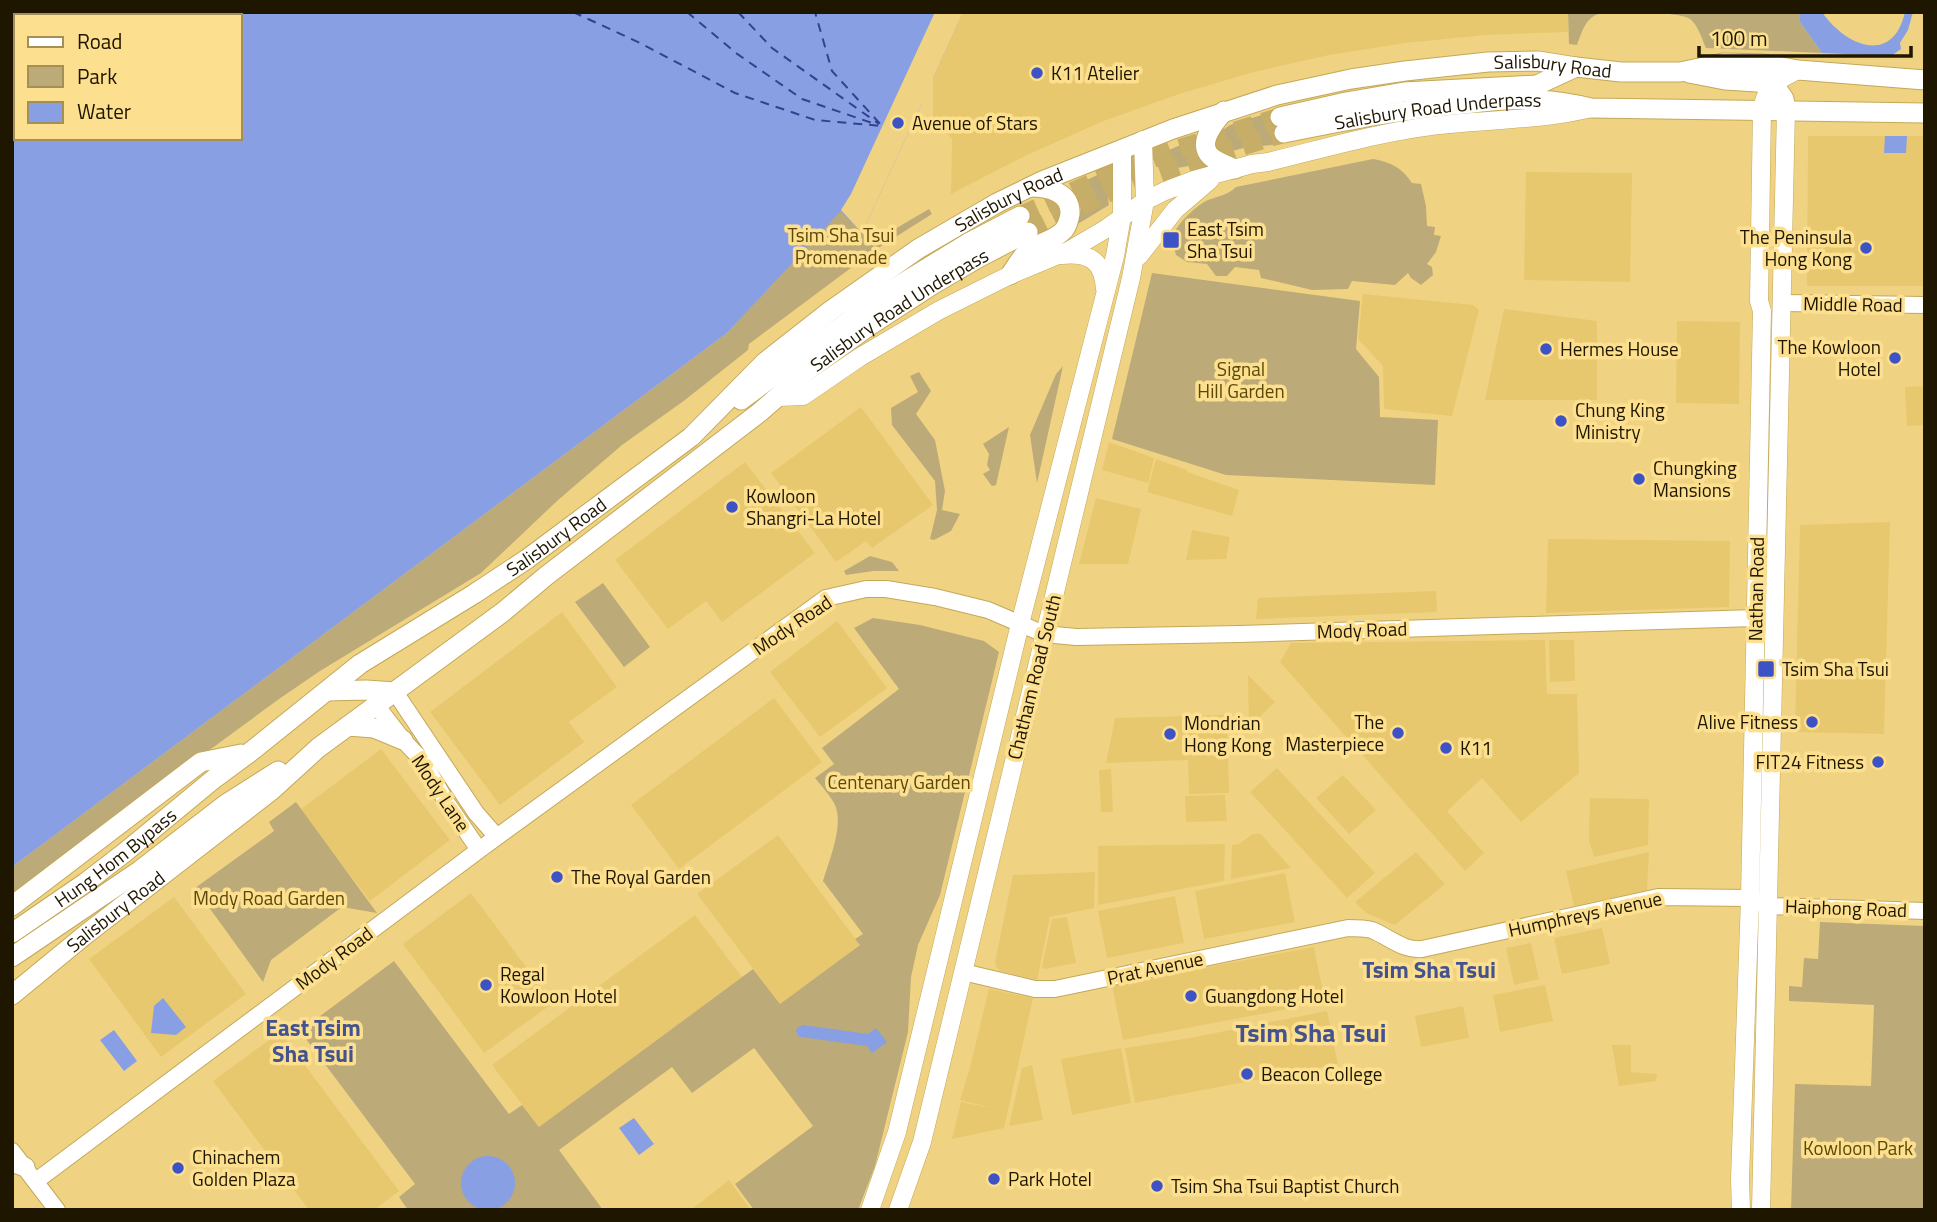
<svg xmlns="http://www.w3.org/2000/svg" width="1937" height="1222" viewBox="0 0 1937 1222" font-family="'Titillium Web',sans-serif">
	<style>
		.built { fill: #e7c86e }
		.green { fill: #bcaa79 }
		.water { fill: #899fe3; fill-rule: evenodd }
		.pier { fill: #f0d382 }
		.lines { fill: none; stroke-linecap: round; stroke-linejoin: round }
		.ferry { stroke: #314292; stroke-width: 2; stroke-dasharray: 9 7; stroke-linecap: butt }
		.primary-tunnel { stroke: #c6ad68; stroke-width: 19; stroke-dasharray: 19 10; stroke-linecap: butt }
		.tertiary-casing { stroke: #c4a858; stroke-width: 18 }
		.secondary-casing { stroke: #c4a858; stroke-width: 19 }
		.primary-casing { stroke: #c4a858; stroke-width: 21 }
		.tertiary { stroke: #fff; stroke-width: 16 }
		.secondary { stroke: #fff; stroke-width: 18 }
		.primary { stroke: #fff; stroke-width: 19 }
		.poi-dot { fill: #3d52c5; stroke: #fde08f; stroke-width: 2.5 }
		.labels { text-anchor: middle; stroke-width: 7; stroke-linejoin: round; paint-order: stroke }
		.street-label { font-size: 19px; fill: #1f1600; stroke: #fde08f }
		.poi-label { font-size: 19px; fill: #1f1600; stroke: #fde08f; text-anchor: start }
		.park-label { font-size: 19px; fill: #5b4808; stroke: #fde08f }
		.quarter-label { font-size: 23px; font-weight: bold; fill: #42538f; stroke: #fde08f }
		.district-label { font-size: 26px; font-weight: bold; fill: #42538f; stroke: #fde08f }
	</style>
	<rect width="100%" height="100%" fill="#f0d382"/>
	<path class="built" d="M963 12H1568V32L1485 35 1405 43 1329 55 1254 72 1179 94 1101 122 1025 156 951 194 952 139 933 119V78Z
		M1808 136H1925V286H1807Z
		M1526 172 1632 173 1630 282 1524 280Z
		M1363 294 1473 305 1479 310 1452 416 1384 409 1383 366 1358 339Z
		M1504 309 1597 321V400H1485Z
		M1677 321 1740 322 1739 404 1676 403Z
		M1925 386V425L1907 426 1905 387Z
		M861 407 933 505 872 548 866 541 836 562 771 473Z
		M1109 442 1154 458 1148 483 1102 470Z
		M1156 459 1187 470V472L1239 490 1232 516 1147 492Z
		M745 462 815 553 722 622 706 601 668 629 615 560Z
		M1096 498 1141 509 1128 564H1079Z
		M1890 522 1884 734 1795 732 1800 525Z
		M1192 530 1230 537 1226 559 1186 560Z
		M1548 539 1730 541 1729 607 1546 613Z
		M1436 591 1437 612 1256 619 1258 598Z
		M562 612 617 687 569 722 584 742 500 805 430 712Z
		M837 621 887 688 820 737 770 672Z
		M1545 640 1547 694H1577L1579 773 1521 822 1482 778 1447 811 1484 853 1465 871 1280 662 1291 643Z
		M1549 640H1574L1575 681 1550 682Z
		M1248 675 1275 702 1249 727Z
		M774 698 822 762 679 869 631 805Z
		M1227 715 1229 793 1189 794 1188 760 1106 763 1115 718Z
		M381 749 450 840 370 901 300 810Z
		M1277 768 1375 873 1347 898 1250 792Z
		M1111 769 1113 812H1101L1099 770Z
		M1343 775 1376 810 1349 834 1316 798Z
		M1225 795 1227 821 1186 822 1185 796Z
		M1590 798 1649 799 1648 845 1594 857 1589 841Z
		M1253 834H1261L1291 868 1231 879 1232 845 1239 844Z
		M778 835 860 945 780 1004 697 894Z
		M1225 844 1224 881 1098 905V846Z
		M1416 852 1445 884 1395 925 1366 913 1355 902Z
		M1649 852 1647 890 1574 906 1566 871Z
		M1095 872 1094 908 1050 917 1037 980 1000 971 996 967 995 962 1013 875Z
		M1285 873 1295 922 1204 939 1195 891Z
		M471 893 553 1003 484 1053 403 944Z
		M1175 896 1184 943 1107 958 1098 911Z
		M174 897 246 994 161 1057 89 959Z
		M695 915 742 977 539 1127 492 1065Z
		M1067 917 1076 963 1044 969 1042 967 1052 919Z
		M1602 928 1610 964 1562 974 1554 938Z
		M1531 943 1539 979 1514 985 1506 948Z
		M1314 947 1325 1002 1123 1040 1112 985Z
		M1545 985 1553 1021 1500 1032 1493 995Z
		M989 989 1033 998 1004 1128 952 1139 961 1102 992 1108 960 1100 970 1067Z
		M1463 1006 1469 1038 1421 1047 1415 1016Z
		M1327 1011 1338 1064 1135 1103 1125 1048 1190 1038Z
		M280 1032 399 1191 374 1210H309L213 1081Z
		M1612 1045H1631V1072L1657 1074 1656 1081 1619 1086Z
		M1121 1048 1131 1103 1072 1115 1061 1059Z
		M1032 1065 1043 1120 1009 1126 1022 1068Z
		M729 1180 751 1210H691Z"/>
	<path class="green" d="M1568 12H1800V22L1822 53 1706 48C1702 39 1698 25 1690 19 1683 12 1609 10 1598 14 1585 19 1582 32 1577 45L1569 44Z
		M1274 111 1283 144 1248 147 1224 153 1218 152C1212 140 1221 131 1230 125Z
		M1192 140V150L1196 160 1195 165 1177 168 1163 165 1162 153Z
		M1373 159C1391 162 1402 168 1412 183L1421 184 1426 206 1427 226 1435 227 1434 235 1441 236 1436 252 1427 264 1432 267 1433 275 1421 285 1411 278 1408 273 1395 285 1352 281 1348 289 1312 290 1261 278 1259 270 1235 267 1227 276H1216L1207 264 1187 262 1176 255C1175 250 1172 244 1172 239 1174 226 1195 207 1206 201 1217 196 1227 196 1236 187Z
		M1104 172 1109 205 1071 228C1085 211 1083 204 1071 187Z
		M929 209 932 214 875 250 749 344 748 350 685 400 622 445 557 501 481 573 320 671 279 699 12 895V867L727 333 841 210 871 243Z
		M1152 273 1360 301 1356 349 1379 377 1380 417 1438 420 1435 485 1226 475 1112 439Z
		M1063 366 1037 483 1030 435 1056 374Z
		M919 372 931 391 916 414 935 440 945 491 942 510 960 514 951 531 934 540 930 539 937 510 935 481 892 425 891 408 918 392 910 376Z
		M1009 427 996 485 992 486 983 474 990 470 987 465 989 454 983 444Z
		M870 556 892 562 899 571H873L846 575 844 571Z
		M603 583 650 647 624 667 575 602Z
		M873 618 920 625 984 641 999 652 940 895 918 945 911 977 908 1032 875 1166 858 1210H754L735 1184 813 1126 754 1048 692 1093 672 1067 559 1150 603 1210H408L399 1197 415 1184 300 1031 394 961 509 1114 522 1105 539 1127 753 969 780 1004 860 945 855 939 863 934 823 881C829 861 844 825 835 805 830 795 822 787 815 778L834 764 822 748 899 689 854 628Z
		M296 802 377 913 342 907 271 960 263 982 195 888 274 831 269 822Z
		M1820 922 1925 926V1210H1791L1795 1084 1871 1086 1874 1005 1789 1001V986L1802 987 1804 958 1818 959Z"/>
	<path class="water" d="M12 12H963L933 78V103H922L862 233 841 211 727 333 12 867ZM16 16H240V138H16Z
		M1800 12H1822C1845 46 1893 66 1905 12H1913L1908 30 1900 43 1901 49 1891 56 1822 53 1800 22Z
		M1885 136H1907L1906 153H1884Z
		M163 998 186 1027 176 1035 151 1033 154 1006Z
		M803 1025 868 1034 876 1028 887 1042 872 1053 867 1046 801 1037 798 1036 796 1031 797 1028Z
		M114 1030 137 1061 124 1071 100 1040Z
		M634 1118 654 1144 639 1155 619 1128Z
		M461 1183a27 27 0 1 1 54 0a27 27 0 1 1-54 0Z"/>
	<path class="pier" d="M935 12H963L933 78V103H922L862 233 841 210 851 194Z"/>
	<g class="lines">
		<path class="ferry" d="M573 12 640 43 735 93 815 120 882 126 832 71 815 12
			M687 12 736 53 802 99 878 125
			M738 12 772 48 879 124"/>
		<path class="primary-tunnel" d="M1020 216 1109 175 1172 151 1280 117
			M1028 232 1116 189 1177 167 1284 133"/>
		<g class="tertiary-casing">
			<path id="tertiary" d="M1781 303 1925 305
				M395 692 476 813 497 837
				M376 705 403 740 423 761 447 803 479 850
				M963 972 1035 989H1055L1348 928C1356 928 1364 928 1372 930 1389 937 1403 951 1422 949L1658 897 1750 898 1767 906 1925 911
				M12 1151 57 1210
				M36 1181 479 850 826 598 866 589H886L935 597 988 610 1044 634 1076 637 1239 634 1755 618"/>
		</g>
		<g class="secondary-casing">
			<path id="secondary" d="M1061 255C1089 252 1103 260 1105 289
				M1139 256 1175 210 1210 180
				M778 397 803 396 860 357 938 311 1010 275 1070 250 1104 230 1145 201 1165 191 1194 180 1252 164 1268 162C1322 149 1376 133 1431 126 1485 119 1539 121 1591 108
				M870 1210 897 1132 1020 624 1115 256 1122 216V149
				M898 1210 922 1142 1131 278 1145 201 1143 140
				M1741 1210 1740 1179 1750 898 1762 311 1759 301 1762 109C1767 84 1776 81 1798 70
				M1761 1210 1786 110"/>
		</g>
		<g class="primary-casing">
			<g id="primary">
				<path d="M1689 73 1725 80 1773 83 1784 99 1786 110"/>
				<path d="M1224 111C1214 123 1194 146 1214 159 1220 163 1228 166 1235 169"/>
				<path d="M1280 117 1346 102 1404 92 1537 85 1576 67"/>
				<path id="s1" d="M1284 133C1344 121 1403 109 1464 104 1488 101 1514 98 1538 100 1556 101 1574 104 1591 108L1925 113"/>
				<path d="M1010 275C1016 267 1022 255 1030 249 1041 242 1055 240 1064 230 1067 226 1069 220 1070 214 1071 192 1048 187 1030 187"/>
				<path d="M741 400 888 292 968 243 1020 216"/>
				<path d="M327 691 366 690 395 692"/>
				<path d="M348 726 374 728 403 740"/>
				<path d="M12 906 201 762 241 754"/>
				<path id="s2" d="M12 933 85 883 124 853 215 778 249 753 360 664 474 594 527 559 691 437 765 362 830 311 918 249 997 203 1042 181 1173 129 1277 95 1351 79 1405 71 1488 62 1538 61 1576 67 1621 72H1680L1723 63 1764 64 1798 70 1925 80"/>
				<path d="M12 957 139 871 226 804 278 771"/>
				<path id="s3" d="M12 995 85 935 272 790 318 748 503 612 546 576 760 412 807 371 869 326 932 285 978 258 1028 232"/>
				<path d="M12 1162 25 1167"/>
			</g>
		</g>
		<use href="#tertiary" class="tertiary"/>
		<use href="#secondary" class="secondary"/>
		<use href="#primary" class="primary"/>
	</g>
	<g class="poi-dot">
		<circle cx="1037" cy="73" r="7"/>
		<circle cx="898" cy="123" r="7"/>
		<rect x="1162" y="231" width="18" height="18" rx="3.5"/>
		<circle cx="1866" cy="248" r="7"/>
		<circle cx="1546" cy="349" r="7"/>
		<circle cx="1895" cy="358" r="7"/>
		<circle cx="1561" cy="421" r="7"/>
		<circle cx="1639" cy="479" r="7"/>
		<circle cx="732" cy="507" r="7"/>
		<rect x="1757" y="660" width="18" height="18" rx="3.5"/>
		<circle cx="1812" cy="722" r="7"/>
		<circle cx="1398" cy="733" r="7"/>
		<circle cx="1170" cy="734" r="7"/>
		<circle cx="1446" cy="748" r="7"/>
		<circle cx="1878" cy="762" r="7"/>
		<circle cx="557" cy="877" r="7"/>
		<circle cx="486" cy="985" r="7"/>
		<circle cx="1191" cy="996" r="7"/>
		<circle cx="1247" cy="1074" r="7"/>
		<circle cx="178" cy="1168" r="7"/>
		<circle cx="994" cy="1179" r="7"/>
		<circle cx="1157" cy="1186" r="7"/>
	</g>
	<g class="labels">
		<g class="street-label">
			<text dy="7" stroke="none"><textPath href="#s2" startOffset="1808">Salisbury Road</textPath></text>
			<text dy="7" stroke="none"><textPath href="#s1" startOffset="156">Salisbury Road Underpass</textPath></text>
			<text dy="7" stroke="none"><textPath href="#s2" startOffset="1241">Salisbury Road</textPath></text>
			<text transform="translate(1853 304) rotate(1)" y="7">Middle Road</text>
			<text dy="7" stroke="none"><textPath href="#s3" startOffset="1122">Salisbury Road Underpass</textPath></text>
			<text dy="7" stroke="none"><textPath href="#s2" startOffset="674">Salisbury Road</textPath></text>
			<text transform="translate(1756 589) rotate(-89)" y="7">Nathan Road</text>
			<text transform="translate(792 625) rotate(-34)" y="7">Mody Road</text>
			<text transform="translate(1362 630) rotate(-2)" y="7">Mody Road</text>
			<text transform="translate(1034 677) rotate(-76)" y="7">Chatham Road South</text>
			<text transform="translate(441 793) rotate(56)" y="7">Mody Lane</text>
			<text dy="7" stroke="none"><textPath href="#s2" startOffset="128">Hung Hom Bypass</textPath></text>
			<text transform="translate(1846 908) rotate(2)" y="7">Haiphong Road</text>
			<text dy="7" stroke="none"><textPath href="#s3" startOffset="133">Salisbury Road</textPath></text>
			<text transform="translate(1585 914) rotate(-12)" y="7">Humphreys Avenue</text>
			<text transform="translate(334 958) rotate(-37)" y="7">Mody Road</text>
			<text transform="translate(1155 968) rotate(-12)" y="7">Prat Avenue</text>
		</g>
		<g class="poi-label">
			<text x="1051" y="80">K11 Atelier</text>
			<text x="912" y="130">Avenue of Stars</text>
			<text x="1187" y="236">East Tsim<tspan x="1187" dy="22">Sha Tsui</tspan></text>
			<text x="1852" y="244" text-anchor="end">The Peninsula<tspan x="1852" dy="22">Hong Kong</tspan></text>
			<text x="1881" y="354" text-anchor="end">The Kowloon<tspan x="1881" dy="22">Hotel</tspan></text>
			<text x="1560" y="356">Hermes House</text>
			<text x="1575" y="417">Chung King<tspan x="1575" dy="22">Ministry</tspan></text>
			<text x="1653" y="475">Chungking<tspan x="1653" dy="22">Mansions</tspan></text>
			<text x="746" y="503">Kowloon<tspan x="746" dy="22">Shangri-La Hotel</tspan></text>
			<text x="1782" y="676">Tsim Sha Tsui</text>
			<text x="1384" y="729" text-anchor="end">The<tspan x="1384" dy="22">Masterpiece</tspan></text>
			<text x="1798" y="729" text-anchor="end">Alive Fitness</text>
			<text x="1184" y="730">Mondrian<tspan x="1184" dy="22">Hong Kong</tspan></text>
			<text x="1460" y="755">K11</text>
			<text x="1864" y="769" text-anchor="end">FIT24 Fitness</text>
			<text x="571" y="884">The Royal Garden</text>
			<text x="500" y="981">Regal<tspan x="500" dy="22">Kowloon Hotel</tspan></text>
			<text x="1205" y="1003">Guangdong Hotel</text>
			<text x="1261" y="1081">Beacon College</text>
			<text x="192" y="1164">Chinachem<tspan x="192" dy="22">Golden Plaza</tspan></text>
			<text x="1008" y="1186">Park Hotel</text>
			<text x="1171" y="1193">Tsim Sha Tsui Baptist Church</text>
		</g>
		<g class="park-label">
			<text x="841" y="242">Tsim Sha Tsui<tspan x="841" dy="22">Promenade</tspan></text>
			<text x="1241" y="376">Signal<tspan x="1241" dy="22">Hill Garden</tspan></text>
			<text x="899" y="789">Centenary Garden</text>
			<text x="269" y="905">Mody Road Garden</text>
			<text x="1858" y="1155">Kowloon Park</text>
		</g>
		<g class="quarter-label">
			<text x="1429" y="978">Tsim Sha Tsui</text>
			<text x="313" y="1036">East Tsim<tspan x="313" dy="26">Sha Tsui</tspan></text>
		</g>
		<g class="district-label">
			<text x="1311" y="1042">Tsim Sha Tsui</text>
		</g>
	</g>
	<rect width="1937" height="1222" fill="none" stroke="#1f1600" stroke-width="28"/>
	<rect x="14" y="14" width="228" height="126" fill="#fde08f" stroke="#a48f56" stroke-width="2"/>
	<rect x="28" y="37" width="35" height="10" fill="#ffffff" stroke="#a48f56" stroke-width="2"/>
	<text x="77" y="49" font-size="21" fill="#1f1600">Road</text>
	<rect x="28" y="66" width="35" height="21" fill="#bcaa79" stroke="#a48f56" stroke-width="2"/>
	<text x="77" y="84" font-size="21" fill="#1f1600">Park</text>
	<rect x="28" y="102" width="35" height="21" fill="#899fe3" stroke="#a48f56" stroke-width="2"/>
	<text x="77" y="119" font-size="21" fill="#1f1600">Water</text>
	<path d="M1699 46v10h212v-10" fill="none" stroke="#1f1600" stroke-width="3.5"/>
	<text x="1710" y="46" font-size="21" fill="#1f1600" stroke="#fde08f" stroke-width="5" paint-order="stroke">100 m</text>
</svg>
